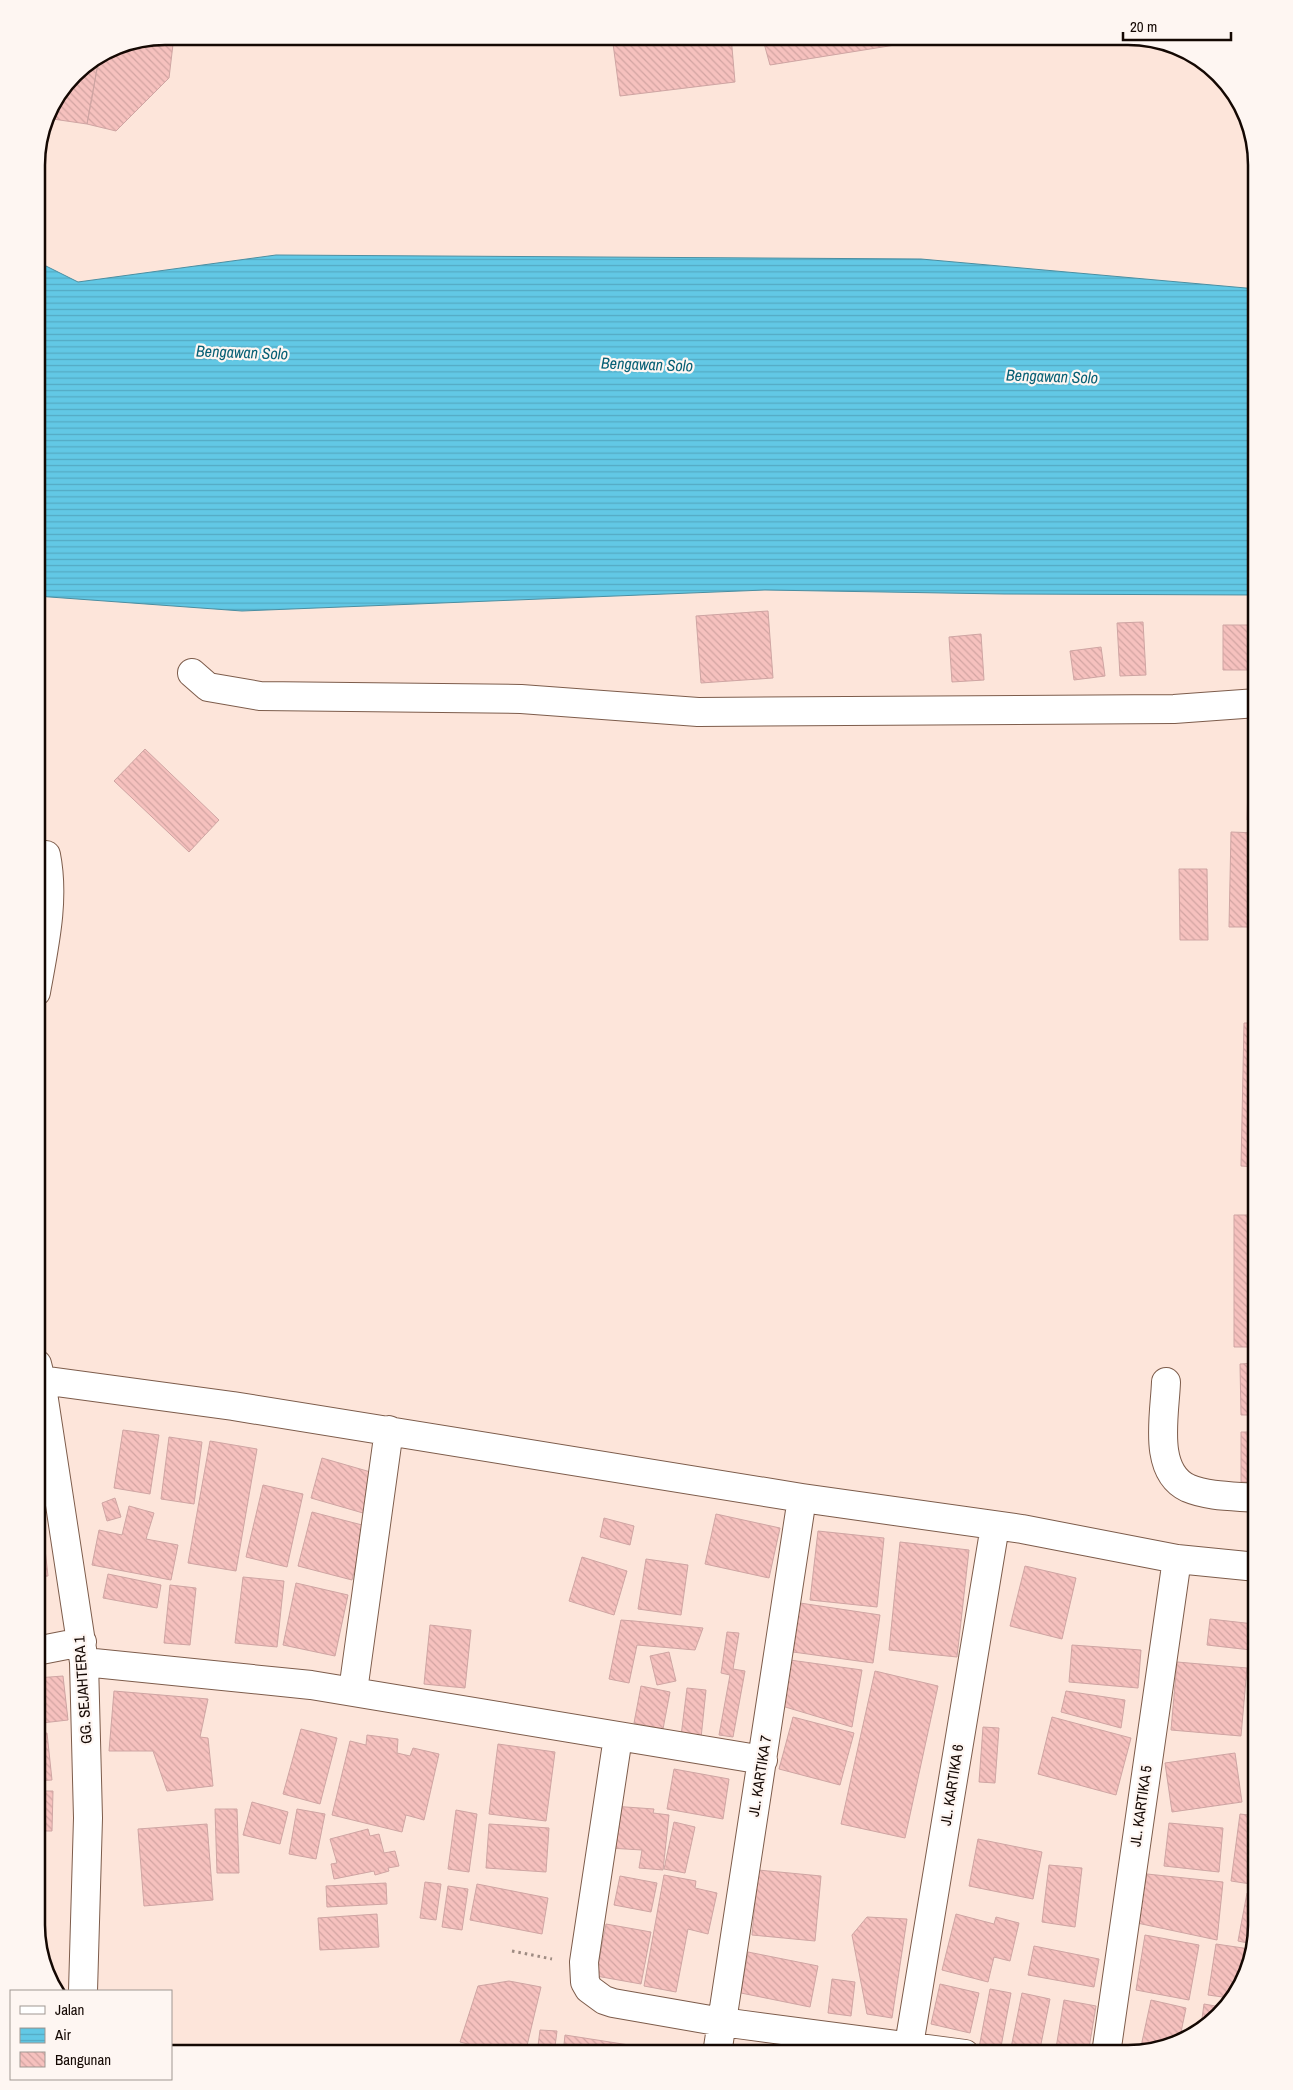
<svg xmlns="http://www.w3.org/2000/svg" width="1293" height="2090" viewBox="0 0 1293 2090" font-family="'Archivo Narrow',sans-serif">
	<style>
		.water { fill: url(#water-rules); stroke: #4b8ea1 }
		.building { fill: url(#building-back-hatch); stroke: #cfa5a3 }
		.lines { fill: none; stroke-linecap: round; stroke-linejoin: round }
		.minor-casing { stroke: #7d5c4b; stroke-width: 30 }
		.path { stroke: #9e8b82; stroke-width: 3; stroke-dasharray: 2.5 4; stroke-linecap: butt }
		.minor { stroke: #fff; stroke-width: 28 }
		.labels { text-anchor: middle; stroke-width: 4.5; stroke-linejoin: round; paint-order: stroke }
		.street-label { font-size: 15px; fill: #140803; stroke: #fef6f2 }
		.water-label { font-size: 16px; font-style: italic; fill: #086075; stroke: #fef6f2 }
		.rim { fill: none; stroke: #140803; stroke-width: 2.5 }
	</style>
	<defs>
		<pattern id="water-rules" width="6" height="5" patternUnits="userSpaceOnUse" patternTransform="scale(1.25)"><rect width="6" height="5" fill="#62c8e5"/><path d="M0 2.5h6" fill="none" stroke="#54aac3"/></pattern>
		<pattern id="building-back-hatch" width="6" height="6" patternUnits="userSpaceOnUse" patternTransform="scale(1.25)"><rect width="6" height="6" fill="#f6c1be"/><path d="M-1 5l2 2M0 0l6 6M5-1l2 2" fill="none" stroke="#d2a4a2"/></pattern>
	</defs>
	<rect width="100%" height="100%" fill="#fde5da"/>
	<path class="water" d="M276 255 921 259 1257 289V595L1004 594 765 590 242 611 36 596V261L78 282Z"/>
	<path class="building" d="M165 36H174L169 78 116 131 87 124 99 58 116 46Z
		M612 36H731L735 82 620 96Z
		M762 36H919L920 41 770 65Z
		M99 58 87 124 46 118 74 74Z
		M768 611 773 678 701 683 696 616Z
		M1143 622 1146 675 1120 676 1117 623Z
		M1223 625H1253V670H1223Z
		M981 634 984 680 952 682 949 637Z
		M1101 647 1105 676 1074 680 1070 651Z
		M145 749 219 820 189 852 114 781Z
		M1249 750 1257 751V820H1247Z
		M1231 832 1257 833V927H1229Z
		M1179 869H1207L1208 940H1180Z
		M1244 1023H1257V1167L1241 1166Z
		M1234 1215H1257V1347H1234Z
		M1257 1363V1415H1241L1240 1364Z
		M123 1430 159 1435 150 1494 114 1488Z
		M1241 1432H1257V1482H1241Z
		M169 1437 202 1442 194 1504 161 1499Z
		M210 1441 257 1449 236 1571 188 1563Z
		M322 1458 374 1473 363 1513 311 1498Z
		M36 1478 43 1535 36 1536Z
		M263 1485 303 1494 287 1567 246 1557Z
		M115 1498 121 1517 107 1521 102 1503Z
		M129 1506 154 1513 146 1539 178 1545 171 1580 92 1565 99 1530 122 1535Z
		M312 1512 366 1526 352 1580 298 1566Z
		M716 1514 780 1528 769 1578 705 1564Z
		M604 1518 634 1526 630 1545 600 1537Z
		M818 1531 884 1538 877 1607 810 1600Z
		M900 1542 969 1550 957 1657 889 1650Z
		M45 1549 48 1576 36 1577V1550Z
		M582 1557 627 1571 614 1615 569 1601Z
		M646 1559 688 1565 681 1615 638 1609Z
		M1025 1566 1076 1578 1062 1639 1010 1626Z
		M108 1574 161 1585 157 1608 103 1598Z
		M243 1577 284 1581 277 1647 235 1643Z
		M296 1583 348 1595 335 1656 283 1645Z
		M170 1585 196 1588 190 1645 164 1643Z
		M800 1603 880 1615 873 1663 793 1652Z
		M1210 1619 1254 1624 1251 1650 1207 1645Z
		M621 1620 634 1621 703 1628 695 1650 637 1645 629 1683 609 1679Z
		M430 1625 471 1630 465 1688 424 1684Z
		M727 1632 739 1633 733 1669 745 1671 733 1737 719 1735 730 1675 721 1673Z
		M1072 1645 1141 1650 1138 1688 1069 1682Z
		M669 1652 676 1681 657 1685 650 1656Z
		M790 1660 862 1670 852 1727 782 1706Z
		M1177 1662 1247 1668 1241 1736 1171 1730Z
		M875 1671 938 1686 905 1838 841 1824Z
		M63 1676 68 1720 42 1723 37 1678Z
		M641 1686 670 1692 663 1729 634 1723Z
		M687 1688 706 1690 701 1738 681 1736Z
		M114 1691 208 1699 200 1737 208 1738 213 1786 167 1791 153 1751H109Z
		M1066 1691 1125 1700 1121 1728 1061 1712Z
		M793 1717 854 1733 840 1785 779 1769Z
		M1052 1717 1131 1738 1116 1795 1038 1774Z
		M983 1727 999 1728 995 1783 979 1782Z
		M301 1729 337 1738 320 1804 283 1794Z
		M47 1733 52 1780 36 1781V1734Z
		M367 1735 398 1739 397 1753 410 1756 413 1748 439 1754 424 1820 406 1815 402 1832 332 1815 350 1741 366 1745Z
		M498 1744 555 1752 546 1821 489 1814Z
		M1235 1753 1242 1802 1172 1812 1165 1763Z
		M674 1769 729 1779 723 1819 667 1809Z
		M36 1791H53L52 1831H36Z
		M252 1802 288 1812 280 1844 243 1835Z
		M612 1806 654 1809 653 1813 669 1815 663 1870 639 1868 642 1850 609 1848Z
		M215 1809H237L239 1873H217Z
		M297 1809 325 1814 316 1859 289 1854Z
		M456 1810 477 1814 469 1872 448 1869Z
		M1240 1814 1257 1816V1885L1231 1881Z
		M674 1822 695 1827 685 1873 664 1869Z
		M1169 1823 1223 1828 1219 1872 1164 1866Z
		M207 1824 213 1900 144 1906 138 1829Z
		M489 1824 549 1828 546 1872 486 1868Z
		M368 1829 370 1836 379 1834 384 1853 395 1851 399 1866 388 1868 389 1871 375 1875 374 1871 334 1879 331 1864 337 1863 330 1839Z
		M978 1839 1042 1852 1033 1899 969 1886Z
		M1049 1865 1082 1868 1075 1927 1042 1922Z
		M758 1870 821 1876 815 1941 752 1935Z
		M1147 1874 1223 1882 1217 1940 1137 1923Z
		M664 1875 696 1881 695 1888 717 1893 708 1934 688 1929 676 1992 644 1986Z
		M620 1876 657 1883 651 1912 614 1905Z
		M425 1882 441 1884 436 1920 420 1918Z
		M386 1883 387 1904 327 1907 326 1886Z
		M477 1884 548 1898 542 1934 470 1920Z
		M448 1886 468 1889 462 1930 442 1927Z
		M1247 1893 1257 1895V1925L1252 1944 1238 1941Z
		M377 1914 379 1947 320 1950 318 1918Z
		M956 1914 994 1924 996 1917 1019 1923 1010 1961 994 1957 988 1982 942 1970Z
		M867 1917 907 1919 892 2018 867 2014 852 1935Z
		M606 1924 651 1932 641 1984 596 1976Z
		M1145 1935 1199 1945 1189 2000 1136 1990Z
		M1216 1944 1250 1949 1239 1989 1230 1998 1208 1995Z
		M1034 1946 1099 1959 1094 1987 1028 1975Z
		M748 1952 818 1966 810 2007 741 1993Z
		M832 1979 855 1982 851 2016 828 2013Z
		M509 1981 541 1987 525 2054H508L460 2042 478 1986Z
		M940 1984 979 1993 970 2033 931 2024Z
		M990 1989 1011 1993 1000 2052 979 2048Z
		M1022 1993 1050 1999 1039 2054 1010 2053Z
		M1064 2000 1096 2006 1088 2054H1055Z
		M1151 2000 1186 2008 1179 2042 1140 2051Z
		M1204 2004 1221 2007 1201 2026Z
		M540 2030 557 2031 554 2054H537Z
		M565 2035 674 2052V2054H563Z
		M736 2049 761 2053V2054H735Z"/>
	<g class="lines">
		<g class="minor-casing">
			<path id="minor" d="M192 673 208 687 260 696 521 699 698 712 1174 709 1257 703
				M36 992C44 947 55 900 46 855
				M37 1364 41 1380 84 1662 88 1818 83 1991
				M41 1380 233 1406 802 1498 1022 1529 1177 1559 1257 1567
				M1166 1382C1165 1414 1152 1471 1188 1488 1209 1497 1235 1496 1257 1498
				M36 1651 82 1642
				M84 1662 311 1685 763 1760
				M353 1691 389 1430
				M618 1737 584 1962 585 1982 589 1989 604 2000 613 2003 722 2022 965 2054
				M909 2045 995 1526
				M717 2054 802 1498
				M1106 2054 1177 1559"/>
		</g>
		<path class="path" d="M512 1951 552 1959"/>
		<use href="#minor" class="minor"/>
	</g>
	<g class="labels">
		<g class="street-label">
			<text transform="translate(83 1690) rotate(-94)" y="5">GG. SEJAHTERA 1</text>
			<text transform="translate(760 1776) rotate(-81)" y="5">JL. KARTIKA 7</text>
			<text transform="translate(952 1785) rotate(-81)" y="5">JL. KARTIKA 6</text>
			<text transform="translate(1141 1806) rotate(-82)" y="5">JL. KARTIKA 5</text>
		</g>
		<g class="water-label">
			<text transform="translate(242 352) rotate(2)" y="6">Bengawan Solo</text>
			<text transform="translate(647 364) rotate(2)" y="6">Bengawan Solo</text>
			<text transform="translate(1052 376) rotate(2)" y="6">Bengawan Solo</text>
		</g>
	</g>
	<path d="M0 0H1293V2090H0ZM165 45H1128A120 120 0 0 1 1248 165V1925A120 120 0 0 1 1128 2045H165A120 120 0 0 1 45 1925V165A120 120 0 0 1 165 45Z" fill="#fef6f2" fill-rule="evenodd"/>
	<path class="rim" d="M165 45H1128A120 120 0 0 1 1248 165V1925A120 120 0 0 1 1128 2045H165A120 120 0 0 1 45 1925V165A120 120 0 0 1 165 45Z"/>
	<rect x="10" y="1990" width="162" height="90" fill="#fef6f2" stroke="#a09792"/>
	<rect x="20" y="2006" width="25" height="8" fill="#ffffff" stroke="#a09792"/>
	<text x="55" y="2015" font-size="15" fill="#140803">Jalan</text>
	<rect x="20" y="2028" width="25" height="15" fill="url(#water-rules)" stroke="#a09792"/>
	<text x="55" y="2040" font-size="15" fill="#140803">Air</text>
	<rect x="20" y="2052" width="25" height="15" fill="url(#building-back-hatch)" stroke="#a09792"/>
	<text x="55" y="2065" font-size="15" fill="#140803">Bangunan</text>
	<path d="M1123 32v8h108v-8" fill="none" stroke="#140803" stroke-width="2.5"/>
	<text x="1130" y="32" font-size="15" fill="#140803" stroke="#fef6f2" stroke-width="4" paint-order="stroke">20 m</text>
</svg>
